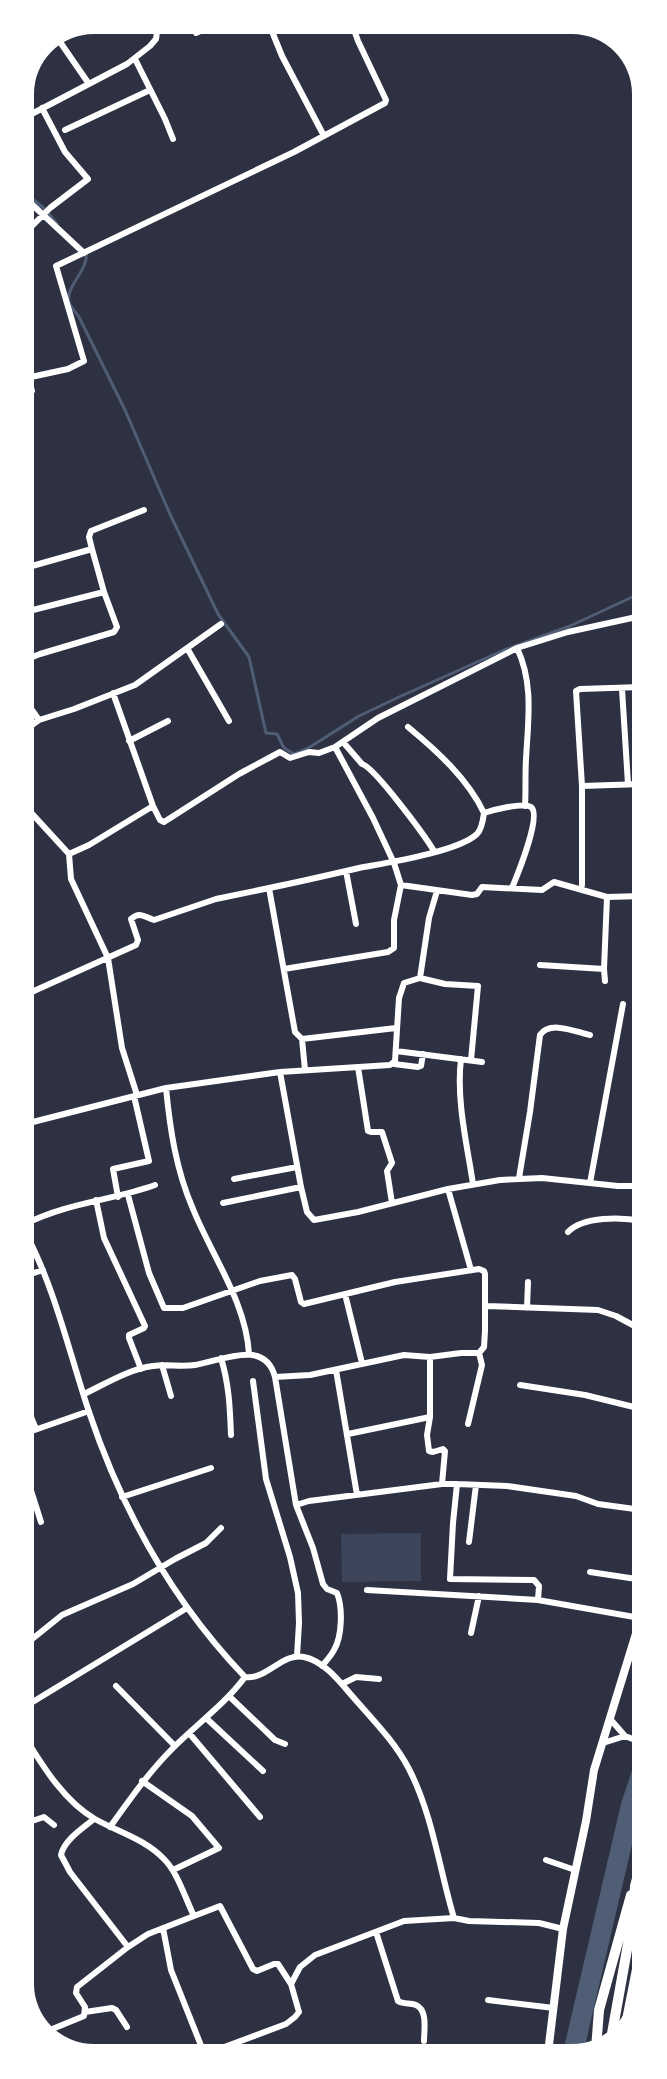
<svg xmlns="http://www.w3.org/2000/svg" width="667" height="2079" viewBox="0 0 667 2079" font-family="'PT Sans Narrow',sans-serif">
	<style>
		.green { fill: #3c4559 }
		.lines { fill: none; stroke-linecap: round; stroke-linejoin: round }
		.stream { stroke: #4f5d75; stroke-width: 3 }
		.river { stroke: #4f5d75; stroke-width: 20 }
		.minor { stroke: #fff; stroke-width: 6 }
		.tertiary { stroke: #fff; stroke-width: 8 }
		.trunk { stroke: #fff; stroke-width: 10 }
	</style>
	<rect width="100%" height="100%" fill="#2d3142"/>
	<path class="green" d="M421 1533V1581L342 1582 341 1534Z"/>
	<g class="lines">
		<path class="stream" d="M24 192 46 210 57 224
			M86 251C90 271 62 288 70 305 73 309 76 313 79 317L125 410 169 512 218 614 249 657 266 733 277 734 284 748 294 754 310 747 359 716 399 697 504 650 570 626 641 593"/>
		<path class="river" d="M573 2053 631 1805 643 1769"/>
		<path class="minor" d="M269 24 282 56 324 136
			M500 24 503 31 518 24
			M196 33 215 24
			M58 39 89 84
			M135 59 165 119 173 139
			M24 118 127 64 150 46 156 39 157 32 151 24
			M65 130 150 90
			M24 197 84 253
			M24 234 50 208 88 179 65 152 42 108
			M24 396 32 391 29 380 31 377 68 369 84 361 56 266 294 152 385 103 386 100 358 41 352 24
			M92 549 89 537 91 531 144 510
			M25 568 92 549 104 592 117 627 114 632 40 654 25 660
			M25 612 104 592
			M187 648 229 721
			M517 648C534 683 528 722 526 759 525 775 526 791 525 806
			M622 689 628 784
			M113 693 153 806 160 820 164 822 239 774 280 752 290 758 309 752 319 753 335 747 378 718 517 648 568 632 641 616
			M25 700 39 720
			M408 727C437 751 468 779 484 813
			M25 730 39 720 74 709 135 685 221 624
			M129 741 168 721
			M343 742 362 764C375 768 425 836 434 851
			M582 786 576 691 580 689 641 687
			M25 806 69 854 71 879 108 958 122 1048 137 1095
			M69 854 89 845 153 806
			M346 871 356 924
			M25 882 30 895 25 902
			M401 885 472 895 477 894 482 887 542 890 554 882 607 897 642 896
			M582 885V786L642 784
			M269 888C299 882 329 875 359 868 385 863 458 852 477 834 482 829 483 820 484 813 493 810 523 802 531 807 542 815 517 876 512 888
			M540 965 604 969 607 897
			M284 969 388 952 394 948V920L401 885 394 863 373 818 335 747
			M604 969 605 981
			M420 978 429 918 437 891
			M25 995 136 945 138 940 131 919C140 911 144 917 154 920L216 899 269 888 295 1032 302 1039 305 1070
			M302 1039 396 1028
			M396 1051 482 1062
			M461 1059C456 1100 467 1144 473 1184
			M394 1064 418 1067 421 1066 423 1054
			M358 1067 368 1131 371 1132H382L392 1163 387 1171 392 1203
			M280 1072 301 1187 307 1212 314 1220 358 1212 448 1189 500 1180 542 1178 618 1186H642
			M166 1088C170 1129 176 1170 193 1209 212 1256 246 1302 249 1354
			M25 1124 166 1088 280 1072 390 1065 395 1061 399 998 404 983 420 978 445 984 478 986 471 1060
			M519 1178 530 1112 540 1035C550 1020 576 1032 590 1035
			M234 1179 297 1167
			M590 1183 623 1004
			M448 1189 471 1270
			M118 1197 113 1169 149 1161 134 1096
			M96 1200 104 1238 145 1326 144 1328 129 1335V1338L141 1369
			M223 1203 301 1187
			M25 1224C70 1202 110 1201 155 1185
			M25 1232C55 1288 69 1352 89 1412 122 1510 173 1602 245 1677 267 1680 283 1652 304 1657 324 1661 340 1682 353 1697 373 1720 395 1742 409 1769 433 1816 439 1868 454 1918L469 1921 539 1923 563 1929
			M568 1232C583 1216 622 1217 642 1221
			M25 1276 43 1270
			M345 1294 362 1363
			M486 1306 598 1310 616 1316 642 1330
			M527 1308 528 1282
			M430 1357V1417L427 1435 429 1451 433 1452 443 1449 445 1451 442 1484
			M221 1358C229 1384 230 1408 231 1435
			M162 1365 171 1396
			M336 1370 357 1495
			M275 1377 296 1505 313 1548 323 1584 327 1589 337 1593C343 1608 342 1637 334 1650 331 1656 326 1661 322 1666
			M253 1381 266 1479 290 1557 298 1593 299 1623 297 1656
			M520 1385 585 1395 642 1409
			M84 1394C105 1384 129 1369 153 1366 167 1364 181 1367 195 1365 221 1361 265 1338 275 1377L310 1375 404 1355 430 1357 461 1353H479L484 1347 485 1331V1274L484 1271 479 1269 395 1282 304 1304 301 1302 295 1279 292 1275 260 1281 183 1308H164L149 1273 128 1195
			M26 1405 36 1429
			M468 1424 482 1365 479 1353
			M26 1433 89 1411
			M348 1434 430 1417
			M26 1475 41 1522
			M457 1484 453 1523 450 1579 534 1580 539 1586 538 1600
			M122 1497 211 1468
			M296 1505 309 1501 442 1484H457L507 1486 576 1496 598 1504 642 1510
			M469 1542 476 1485
			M590 1572 643 1580
			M367 1590 538 1600 640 1618
			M471 1633 479 1596
			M26 1644 62 1615 133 1584 175 1559 206 1543 221 1528
			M342 1684 356 1677 379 1679
			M116 1686 175 1746
			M230 1697 275 1740 285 1744
			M31 1703 187 1608
			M206 1718 263 1771
			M611 1720 625 1736 643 1743
			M189 1733 260 1817
			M26 1739C44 1768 65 1802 95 1819 118 1832 145 1839 164 1859 178 1873 185 1898 194 1916L148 1934 128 1947 77 1987 76 1993 85 2007 84 2016 45 2032
			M603 1743 625 1736
			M142 1781 192 1816 219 1848 173 1870
			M94 1819C83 1828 64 1840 61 1855L70 1872 128 1947
			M26 1823 44 1817 54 1825
			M110 1827C130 1799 149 1772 173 1748 198 1723 225 1704 245 1677
			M546 1860 575 1870
			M194 1916 220 1906 253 1969 257 1971 274 1964H278L291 1984
			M163 1928 171 1970 202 2048 205 2052H211L286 2024 295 2017 299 2012 291 1984 300 1967 315 1955 404 1921 454 1918
			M376 1932 398 2001C404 2005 410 2002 416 2005 428 2010 424 2031 424 2041
			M488 2000 554 2008
			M85 2012 112 2008 116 2010 127 2027"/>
		<path class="tertiary" d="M548 2053 563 1929 586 1821 594 1770 643 1611"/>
		<path class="trunk" d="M625 2030 643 1939
			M611 2039 633 1916 635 1886 643 1856
			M596 2049 599 2010 631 1895"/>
	</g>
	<path d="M0 0H667V2079H0ZM94 34H572A60 60 0 0 1 632 94V1984A60 60 0 0 1 572 2044H94A60 60 0 0 1 34 1984V94A60 60 0 0 1 94 34Z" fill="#fff" fill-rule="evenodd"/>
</svg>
